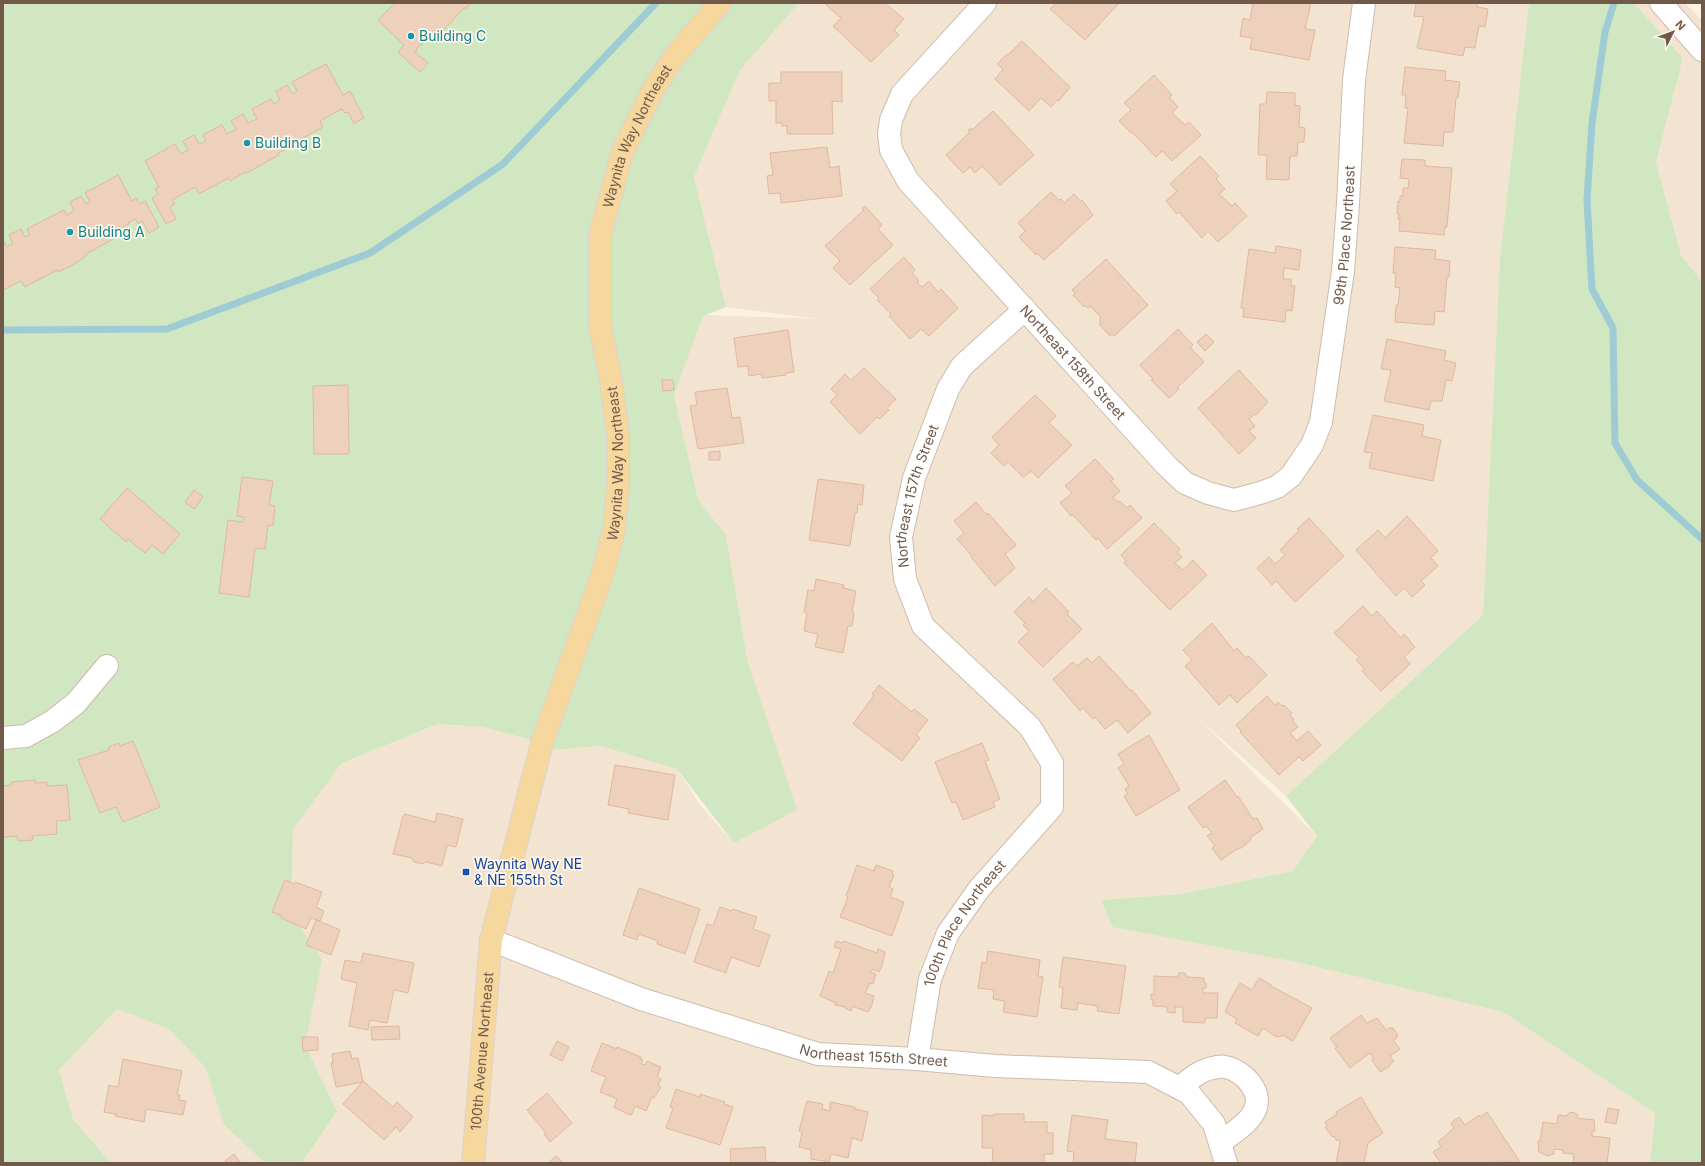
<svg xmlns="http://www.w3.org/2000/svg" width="1705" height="1166" viewBox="0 0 1705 1166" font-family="Inter,sans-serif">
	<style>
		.residential { fill: #f2e4d1 }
		.green { fill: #d0e7c2 }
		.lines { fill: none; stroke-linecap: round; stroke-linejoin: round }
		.stream { stroke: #9fcbd4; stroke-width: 7 }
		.building { fill: #eed1bc; stroke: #e0b89d }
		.minor-casing { stroke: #cdbcad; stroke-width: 24 }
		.major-casing { stroke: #dad4d0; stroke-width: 24 }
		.minor { stroke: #fff; stroke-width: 22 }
		.major { stroke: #f6d79e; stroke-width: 22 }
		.culture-dot { fill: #0f9aa8; stroke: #fef6e8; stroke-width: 1.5 }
		.transit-dot { fill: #1a4fb4; stroke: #fef6e8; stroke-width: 1.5 }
		.labels { text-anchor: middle; stroke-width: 3.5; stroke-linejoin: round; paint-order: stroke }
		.culture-label { font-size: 14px; fill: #0d838f; stroke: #fef6e8; text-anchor: start }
		.street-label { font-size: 14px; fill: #71594a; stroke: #fef6e8 }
		.transit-label { font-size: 14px; fill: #164399; stroke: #fef6e8; text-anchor: start }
	</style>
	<rect width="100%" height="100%" fill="#fbf2e2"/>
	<path class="residential" d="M799 3H1529L1500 257 1483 615 1286 796 1198 718 1317 836 1293 871 1179 894 1101 900 1112 927 1296 962 1503 1012 1655 1113 1650 1163H302L337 1111 305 1045 291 914 293 829 342 763 438 724 483 727 542 743 541 751 600 746 677 769 700 805 734 843 748 663 726 535 698 499 674 395 703 315 819 319 726 307 694 177 740 70Z
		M1634 3H1685L1702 20V282L1681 255 1656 162 1683 58Z
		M117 1009 169 1028 205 1067 224 1125 265 1163H111L73 1119 59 1070Z"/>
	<path class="green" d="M3 3H799L740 70 694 177 726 307 703 316 674 395 698 499 726 535 748 663 797 810 734 843 677 769 600 746 541 751 542 743 483 727 438 724 342 763 293 829 291 913 322 960 305 1045 337 1111 302 1163H265L224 1125 205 1067 169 1029 117 1009 59 1070 73 1119 111 1163H3Z
		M1529 3H1634L1683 58 1656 162 1681 255 1702 282V1163H1650L1655 1113 1503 1012 1296 962 1112 927 1101 900 1180 894 1293 871 1317 836 1286 796 1483 615 1500 257Z"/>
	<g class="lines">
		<path class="stream" d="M1614 3 1605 32 1592 123 1587 200 1592 289 1613 328 1615 443 1637 480 1702 539
			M3 330 167 329 370 253 503 164 656 3"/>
	</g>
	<path class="building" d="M395 3H471L466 9 465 7 439 35 434 30 427 38 428 39 416 49 417 51 415 52 428 63 420 72 398 52 404 45 378 20Z
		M828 3H885L904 19 894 30 899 35 871 62 833 26 841 18 826 5Z
		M1056 3H1119L1085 40 1050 9Z
		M1253 3H1311L1305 29 1315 30 1309 60 1250 49 1252 38 1240 36 1243 18 1250 20Z
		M1416 3H1477V7L1488 9 1485 27 1479 26 1475 48 1465 47 1463 56 1417 48 1424 17 1414 16Z
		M1022 41 1070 87 1059 101 1057 100 1051 107 1041 98 1029 111 995 79 1003 69 997 64 1007 54 1008 55Z
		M326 64 343 95 350 91 364 118 354 123 348 112 345 113 342 109 320 121 323 127 294 143 295 146 278 153 279 155 245 174V172L230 181 228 178 199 194 195 187 172 200 175 204 170 207 176 219 166 224 152 198 158 194 155 189 159 187 145 161 175 144 181 154 188 150 183 141 194 135 199 144 206 141 203 135 222 125 227 134 236 129 231 121 243 114 248 123 257 119 252 109 271 99 274 104 280 100 276 91 287 85 292 94 297 91 292 82Z
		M1405 67 1446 71 1445 80 1460 82 1458 98H1456L1453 132H1444L1443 146 1404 143 1408 108H1405L1406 95H1402Z
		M781 72H842V102L832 101 833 134H787V126H782V123H776V101H769V83H781Z
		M1154 75 1172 95 1169 97 1178 107 1172 113 1185 125 1189 122 1201 135 1172 161 1162 151 1156 157 1132 132 1131 133 1119 121 1131 110 1124 103Z
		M1267 92 1295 93V105L1300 106 1299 127 1305 128 1304 142H1298L1297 156H1290L1289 180 1266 179 1267 155H1258L1260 104H1266Z
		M993 111 1034 155 1000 185 982 166 975 173 970 167 963 173 946 155 970 132 968 130 971 128 972 130Z
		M827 147 830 168 839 166 842 196 781 203 780 193 769 194 767 176 773 175 770 153Z
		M1200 156 1219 176 1216 179 1225 189 1219 194 1232 206 1235 203 1247 216 1218 242 1208 231 1202 238 1179 212 1177 214 1166 201 1177 191 1170 184Z
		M1402 159 1425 160V166L1452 168 1447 227H1445L1444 235 1399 231 1400 219H1398L1399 214H1397L1398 201 1400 202V196H1403V188H1408L1409 179 1400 178Z
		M118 175 132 201 136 198 139 204 145 201 159 227 149 233 142 221 138 224 135 219 128 223 129 224 112 232 115 238 86 254V256L68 268V267L58 272 57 270 25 287 21 281 3 290V240L7 247 13 243 9 235 21 229 25 237 30 235 27 229 64 210 67 215 74 211 70 202 81 196 86 204 90 202 85 193Z
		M1051 192 1059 200 1061 199 1064 203 1074 194 1081 202 1082 200 1093 215 1044 260 1037 253 1036 255 1019 237 1025 231 1018 223Z
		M865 206 882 225 878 229 893 245 850 285 833 268 840 261 825 246 864 210 862 209Z
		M1276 246 1301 250 1299 270 1284 268 1283 279H1291V286H1295L1292 311 1286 310 1285 322 1243 317 1244 308H1241L1249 249 1275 253Z
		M1395 247 1436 250 1435 259 1450 261 1449 277H1447L1444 312 1435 311 1434 325 1395 322 1396 305H1398L1400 288 1395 287 1396 273H1393Z
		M904 257 915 270 912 273 919 281 917 282 922 287 929 281 938 292 941 289 958 308 929 336 921 329 910 339 889 316 891 314 877 300 879 298 870 289Z
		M1106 259 1148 305 1114 336 1112 334 1110 336 1099 324 1101 322 1099 320 1101 318 1091 306 1088 308 1085 305 1084 307 1073 295 1075 293 1072 290Z
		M1178 329 1193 345 1190 347 1204 362 1177 388 1179 389 1169 398 1151 380 1153 379 1140 365Z
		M788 330 794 372 786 373V375L762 378 761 374 749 376 748 366 738 367 734 338Z
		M1206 334 1214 342 1205 351 1197 342Z
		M1387 339 1446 351 1444 360 1456 363 1452 381 1446 380 1442 401H1431L1429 410 1384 401 1391 370 1381 369Z
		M864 368 896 399 887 408 889 410 880 419 877 417 860 434 830 402 837 395 831 389 845 374 851 380Z
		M1239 370 1268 402 1256 415 1255 414 1249 419 1255 426 1249 431 1256 438 1239 454 1198 408Z
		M662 380H673L674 390 663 391Z
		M348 385 349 454H314L313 386Z
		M727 388 732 418 740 417 744 443 698 449 690 406 697 405 695 392Z
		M1035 395 1056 416 1049 423 1072 445 1038 478 1032 471 1023 477 1008 462 1004 466 991 453 999 445 992 437Z
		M1373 415 1424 425 1422 436 1441 440 1433 481 1369 468 1372 453 1364 452Z
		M720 451V460H709V452Z
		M1095 459 1114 479 1111 481 1120 491 1113 497 1118 502 1120 501 1127 508 1130 505 1142 518 1107 549 1098 538 1096 540 1073 515 1071 516 1060 503 1072 493 1065 486Z
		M242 477 273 481 269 505 275 506 273 526 268 525 265 549 255 548 249 597 219 593 228 520 243 522 244 517 237 516Z
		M818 479 864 485 862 505 858 504 857 513H855L850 546 809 540Z
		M127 488 180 534 163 554 152 545 145 553 128 539 126 542 100 519Z
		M194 490 203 497 194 509 185 502Z
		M976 502 987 515 988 513 1016 545 1005 554 1015 568 995 586 971 557 972 556 957 539 964 533 954 521Z
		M1407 516 1438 551 1431 558 1438 566 1421 581 1425 585 1412 597 1404 588 1396 596 1356 550 1378 530 1385 538Z
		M1309 518 1344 556 1295 602 1276 581 1272 585 1257 568 1269 557 1275 564 1285 555 1280 550 1286 545 1285 544 1299 531 1297 529Z
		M1154 523 1180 549 1177 552 1182 557 1175 563 1183 570 1193 560 1207 575 1170 610 1124 563 1126 561 1121 555Z
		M816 579 844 585 843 588 856 591 852 612 854 613 852 626H848L843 653 815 647 818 634 804 631 807 613 804 612 808 590 814 591Z
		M1046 588 1069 612 1067 614 1082 629 1043 667 1018 642 1029 631 1023 625 1025 623 1014 612 1029 597 1033 602Z
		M1363 606 1372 616 1377 611 1401 638 1404 634 1415 647 1404 657 1410 664 1381 691 1362 671 1365 669 1356 660 1359 657 1334 633Z
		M1212 623 1234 651 1237 648 1246 658 1249 656 1267 675 1237 703 1230 695 1219 705 1185 666 1192 660 1183 650Z
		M1099 656 1131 691 1132 690 1151 713 1128 733 1117 720 1105 729 1095 717 1093 719 1083 708 1080 711 1053 679 1073 662 1077 666 1087 658 1092 663Z
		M879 685 912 712 914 709 928 720 916 735 920 738 902 761 853 724 874 695 872 694Z
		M1267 696 1275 705 1278 702 1282 706 1284 705 1292 713 1290 715 1294 719 1292 720 1298 727 1290 733 1297 741 1308 731 1321 745 1303 761 1299 757 1279 775 1240 732 1241 731 1236 725Z
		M1149 735 1180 790 1136 816 1124 796 1128 794 1125 789 1129 786 1118 768 1124 764 1118 754Z
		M133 741 160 807 123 822 116 807 100 813 78 760 109 750V747L119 743 120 746Z
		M982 743 989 760 985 761 1000 799 993 802 995 807 963 820 956 802 952 803 935 762Z
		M615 765 675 775 668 820 628 813 629 809 608 805Z
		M35 780V783L47 782V786L67 785 70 820 56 821 57 834 32 836 33 840 18 841 17 836 3 837V786L12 785 11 782Z
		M1225 780 1237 797 1238 796 1253 819 1257 818 1263 829 1250 838 1251 840 1241 848 1237 849 1221 860 1212 848 1215 846 1207 836 1212 833 1206 826 1203 828 1188 807Z
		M437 813 463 819 456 847 447 845 442 866 426 862 422 864 414 862 412 858 393 854 403 816H404L405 814 435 822Z
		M857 865 874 871 876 865 893 871 892 874 894 875 889 887 893 889 890 897 904 902 892 936 840 917 848 897 846 896Z
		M285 880 294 884 295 882 322 892 316 907 324 911 320 921 311 918 306 929 281 918 282 916 272 912Z
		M639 888 700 909 685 954 657 944 658 941 639 934 637 940 623 935Z
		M720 907 732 911 733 909 757 917 753 929 770 935 759 967 731 957 726 973 694 962 707 924 713 926Z
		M316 920 340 930 331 955 306 945Z
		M836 941 843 943 844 941 877 953 878 949 885 952 882 966 879 972 872 969 870 972 876 974 873 984 870 983 865 993 874 996 872 1005 868 1012 852 1006 851 1011 845 1008V1007L835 1005 836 1003 820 996 829 971 833 973 841 949 834 947Z
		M988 951 1040 960 1038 976 1043 977 1037 1017 1003 1012 1005 1001 993 999 994 990 978 988 982 962 986 963Z
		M363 953 414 963 408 993 394 990 387 1023 370 1020 368 1030 349 1026 357 983 341 979 345 960 361 963Z
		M1063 957 1126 966 1119 1014 1097 1011 1098 1006 1078 1003 1077 1010 1061 1008 1063 988 1059 987Z
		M1179 973H1185L1187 977 1204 978V983H1206V988H1203V993H1218L1217 1018H1205V1023L1183 1022V1007H1175V1013L1167 1012V1007L1153 1006V1000H1151V994H1154V976L1177 977Z
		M1259 978 1271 985V986L1312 1008 1293 1041 1282 1035 1280 1037 1277 1036 1276 1037 1263 1028 1258 1036 1235 1023 1237 1019 1225 1012 1231 998 1240 983 1252 990Z
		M1361 1015 1367 1023 1377 1018 1386 1030 1389 1028H1393L1397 1034V1038L1393 1040 1400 1049 1390 1056 1394 1061 1390 1065V1066L1380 1072 1372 1060 1374 1059 1370 1053 1350 1068 1335 1048 1337 1047 1330 1038Z
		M399 1026 400 1039 372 1040 371 1027Z
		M302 1037H318V1050L303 1051Z
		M557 1041 569 1047 562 1061 550 1055Z
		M602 1043 617 1049V1047L641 1057 640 1059 643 1060 641 1064 645 1065 647 1061 661 1067 657 1077 661 1079 658 1086 661 1087 654 1098 652 1097 646 1111 635 1106 632 1114 630 1115 615 1108 614 1107 617 1099 600 1092 606 1077 591 1071Z
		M350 1051 352 1059 358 1058 363 1082 336 1087 331 1063H333L332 1054Z
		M123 1059 182 1071 177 1095H180L179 1100 186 1101 183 1115 146 1109 144 1122 115 1116 116 1114 104 1112 109 1085 118 1087Z
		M363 1081 393 1107 397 1102 413 1117 400 1132 396 1127 384 1140 343 1104Z
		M676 1089 700 1097V1094L725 1102 724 1104 733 1107 720 1145 666 1128 673 1108 670 1107Z
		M547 1093 572 1123 550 1142 544 1134 546 1133 527 1110Z
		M1361 1097 1383 1133 1368 1143 1364 1163H1336L1340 1142 1339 1140 1337 1141 1334 1136 1332 1137 1325 1127 1327 1126 1325 1122 1337 1114 1336 1112Z
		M807 1101 823 1104 822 1109 830 1111V1102L855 1107V1109L868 1112 862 1141 852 1138 848 1158 831 1154 829 1162 811 1159V1150L799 1147 802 1132 799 1131Z
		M1608 1108 1619 1110 1616 1124 1605 1122Z
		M1487 1112 1520 1162 1441 1163 1433 1152 1441 1147 1438 1142 1454 1128 1451 1123 1459 1117 1465 1125 1479 1115 1480 1117Z
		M1570 1112 1575 1113 1578 1115 1577 1118 1594 1120 1595 1131H1592V1136L1610 1138 1607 1163H1573L1574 1154 1563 1153V1150L1554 1149V1154L1548 1156 1539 1152 1538 1141H1540L1543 1122 1557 1124 1558 1115 1566 1116Z
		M994 1114H1024V1122H1047V1133H1053V1154H1044V1163H992L993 1148H982V1115L993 1116Z
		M1072 1115 1108 1120 1105 1139 1137 1143 1135 1163H1073L1074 1152 1067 1151Z
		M765 1147 766 1162H775V1163H731L730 1149Z
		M234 1154 241 1163H227L225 1161Z
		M556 1156 563 1163H548Z"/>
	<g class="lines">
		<g class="minor-casing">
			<g id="minor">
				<path id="s1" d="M985 3 902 94 891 120 889 134 891 150 908 181 1166 465 1185 483 1208 493 1234 500 1260 493 1277 487 1291 476 1312 445 1321 422 1343 271 1348 204 1354 80 1364 3"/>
				<path d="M1661 3 1702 50"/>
				<path d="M3 738 26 736 53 721 76 703 107 666"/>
				<path id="s2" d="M491 940 641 999 818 1054 917 1059 995 1066 1148 1072 1189 1093 1214 1124 1226 1163"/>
				<path id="s3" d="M917 1059 930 979 948 933 979 889 1052 807V763L1030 727 923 626 905 579 901 537 914 478 948 389 962 366 1025 309"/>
				<path d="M1179 1088C1189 1080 1200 1070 1213 1068 1216 1067 1222 1066 1225 1067 1243 1070 1265 1093 1254 1112 1247 1125 1231 1134 1220 1143"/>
			</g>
		</g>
		<g class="major-casing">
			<g id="major">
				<path id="s4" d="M473 1163 491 940 542 743 602 575 614 531 618 486V435L611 381 600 327V235L622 153 652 92 674 57 720 3"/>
			</g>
		</g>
		<use href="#minor" class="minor"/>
		<use href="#major" class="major"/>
	</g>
	<g class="culture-dot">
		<circle cx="411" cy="36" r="4"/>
		<circle cx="247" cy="143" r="4"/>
		<circle cx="70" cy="232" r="4"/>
	</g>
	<rect class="transit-dot" x="462" y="868" width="8" height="8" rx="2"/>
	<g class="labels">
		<g class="culture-label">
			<text x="419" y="41">Building C</text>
			<text x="255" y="148">Building B</text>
			<text x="78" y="237">Building A</text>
		</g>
		<g class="street-label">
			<text dy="5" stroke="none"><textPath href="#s4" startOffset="1055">Waynita Way Northeast</textPath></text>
			<text dy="5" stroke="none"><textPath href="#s1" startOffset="992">99th Place Northeast</textPath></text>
			<text dy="5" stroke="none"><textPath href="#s1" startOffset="462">Northeast 158th Street</textPath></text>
			<text dy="5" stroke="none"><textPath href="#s4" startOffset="719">Waynita Way Northeast</textPath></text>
			<text dy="5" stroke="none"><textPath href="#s3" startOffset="663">Northeast 157th Street</textPath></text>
			<text dy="5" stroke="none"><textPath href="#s3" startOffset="147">100th Place Northeast</textPath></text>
			<text dy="5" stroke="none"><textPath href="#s4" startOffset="112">100th Avenue Northeast</textPath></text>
			<text dy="5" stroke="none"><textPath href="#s2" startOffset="402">Northeast 155th Street</textPath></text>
		</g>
		<g class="transit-label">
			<text x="474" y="869">Waynita Way NE<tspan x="474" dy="16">&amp; NE 155th St</tspan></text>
		</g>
	</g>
	<rect width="1705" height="1166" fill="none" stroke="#71594a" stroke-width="8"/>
	<g transform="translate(1673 32) rotate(48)" stroke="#fef6e8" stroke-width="3" paint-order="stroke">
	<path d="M0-3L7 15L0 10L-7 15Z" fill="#71594a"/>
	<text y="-6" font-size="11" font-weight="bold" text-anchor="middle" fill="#71594a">N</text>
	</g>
</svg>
